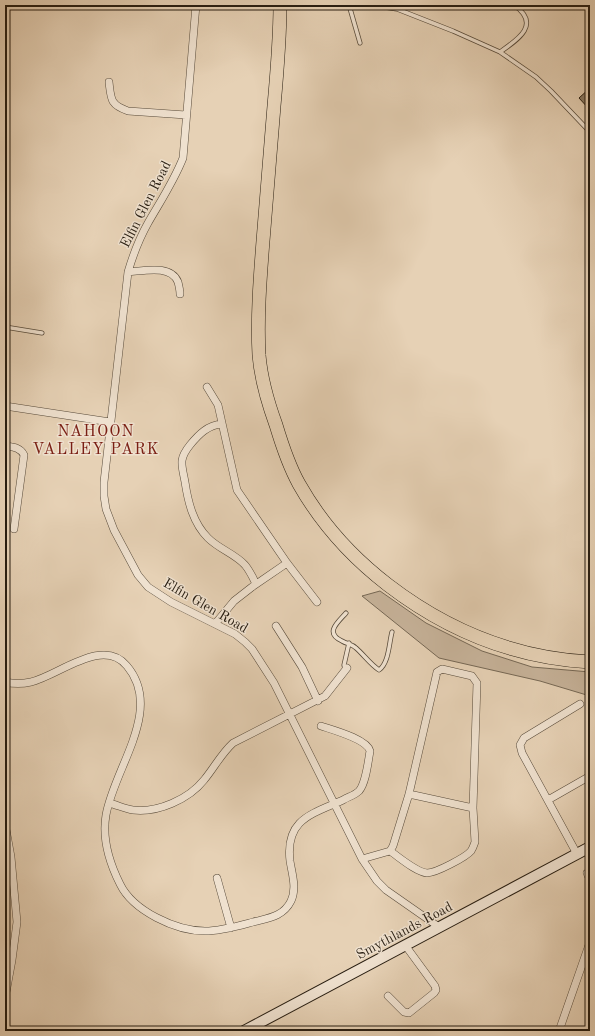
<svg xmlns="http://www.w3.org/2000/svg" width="595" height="1036" viewBox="0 0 595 1036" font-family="'Old Standard TT',serif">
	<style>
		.green { fill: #c6b299; stroke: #766855 }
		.building { fill: #8a7b66; stroke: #271d11 }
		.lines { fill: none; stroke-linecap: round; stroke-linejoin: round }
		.lane-casing { stroke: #574a3a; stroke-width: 5 }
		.street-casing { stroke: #574a3a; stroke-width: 8 }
		.secondary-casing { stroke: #271d11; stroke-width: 12 }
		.highway-casing { stroke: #271d11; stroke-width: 14 }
		.lane { stroke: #efe1cf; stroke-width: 3.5 }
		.street { stroke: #efe1cf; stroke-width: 7 }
		.secondary { stroke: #efe1cf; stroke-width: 10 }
		.highway { stroke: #e6d1b5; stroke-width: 13 }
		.labels { text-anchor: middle; stroke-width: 3; stroke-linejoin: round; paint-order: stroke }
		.street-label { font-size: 14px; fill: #271d11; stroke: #efe1cf }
		.quarter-label { font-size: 16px; letter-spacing: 1px; fill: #7a1f14; stroke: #efe1cf }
	</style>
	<rect width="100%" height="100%" fill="#e6d1b5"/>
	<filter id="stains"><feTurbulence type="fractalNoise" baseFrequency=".005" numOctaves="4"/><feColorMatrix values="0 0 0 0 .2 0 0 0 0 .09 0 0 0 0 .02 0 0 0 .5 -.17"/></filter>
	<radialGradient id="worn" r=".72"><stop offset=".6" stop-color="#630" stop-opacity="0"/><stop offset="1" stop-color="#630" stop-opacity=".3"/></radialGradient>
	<path class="green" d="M380 591 426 623 482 651 532 667 590 672V696L540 681 439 658 362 596Z"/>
	<path class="building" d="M590 88V110L579 98Z"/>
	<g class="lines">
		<g class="lane-casing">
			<path id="lane" d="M349 5 360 43
				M371 5 397 9 453 31 500 52C519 39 541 24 514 5
				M500 52 536 77 551 91 590 132
				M5 327 42 333
				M346 613C338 622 324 633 342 641 347 644 352 644 356 648 364 655 370 664 379 670 389 663 389 643 392 632
				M345 670 344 665 349 643"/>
		</g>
		<g class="street-casing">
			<path id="street" d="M196 5 183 158C174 181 160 202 148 223 139 239 133 255 128 272L104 482V496L106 509 114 530 138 575 148 587 171 602 235 634 245 642 252 649 274 683 362 859 377 881 386 890 439 927
				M109 82C111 99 110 105 128 111L186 115
				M128 272C143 271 171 264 178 282 179 286 180 290 180 294
				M207 387 218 405 237 490 287 563 317 602
				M5 406 110 422
				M222 424C208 425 199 434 190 445 178 460 182 465 185 482 188 502 193 523 208 538 219 549 235 554 245 565 250 571 253 578 256 584
				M5 446C12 447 20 447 24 455L14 529
				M5 559 6 552
				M215 624 234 601 252 587 287 563
				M276 626 302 667 318 701
				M5 682C14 684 22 684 31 682 58 676 103 636 127 666 164 710 114 768 106 815 102 838 110 864 120 884 133 911 176 931 205 931 221 931 238 926 253 922 268 918 283 917 291 901 297 888 292 874 290 861 285 819 312 814 343 800 348 797 355 795 359 791 366 783 368 762 370 751 367 739 333 730 321 726
				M409 794 473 808
				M548 800 590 776
				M109 803C117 805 125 809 133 810 158 813 189 799 204 780 214 768 221 754 233 743L325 696 347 668
				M5 824 11 857 17 922 12 960 5 998
				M577 854 522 753 520 745 524 738 580 704
				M362 859 390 851 393 846 409 794 437 672 442 669 472 676 477 683 473 808 475 842C474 845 473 848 471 851 466 857 436 873 427 873 416 872 399 857 390 851
				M587 873 590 880
				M217 878 231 928
				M388 996 404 1012 409 1013 434 993 436 990 435 986 405 945
				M559 1031 590 942"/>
		</g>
		<g class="secondary-casing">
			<path id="secondary" d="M244 1031 590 847"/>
		</g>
		<g class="highway-casing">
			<path id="highway" d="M280 5C280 39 277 73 274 106 270 151 267 196 263 241 260 279 257 318 259 355 261 379 268 403 276 425 282 445 289 466 299 484 321 523 353 558 388 585 448 631 515 658 590 662"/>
		</g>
		<use href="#lane" class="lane"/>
		<use href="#street" class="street"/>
		<use href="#secondary" class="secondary"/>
		<use href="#highway" class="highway"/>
	</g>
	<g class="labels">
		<g class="street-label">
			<text transform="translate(145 204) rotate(-63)" y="5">Elfin Glen Road</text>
			<text transform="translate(206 605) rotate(30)" y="5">Elfin Glen Road</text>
			<text transform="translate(404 930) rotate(-28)" y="5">Smythlands Road</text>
		</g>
		<g class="quarter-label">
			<text x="96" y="436">NAHOON<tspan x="96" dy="18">VALLEY PARK</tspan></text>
		</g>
	</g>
	<rect width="595" height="1036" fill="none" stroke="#e6d1b5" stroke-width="20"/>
	<rect x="6" y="6" width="583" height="1024" fill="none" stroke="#271d11" stroke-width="2"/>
	<rect x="10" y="10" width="575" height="1016" fill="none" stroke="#271d11"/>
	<rect width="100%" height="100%" filter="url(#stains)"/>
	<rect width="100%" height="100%" fill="url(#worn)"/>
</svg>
